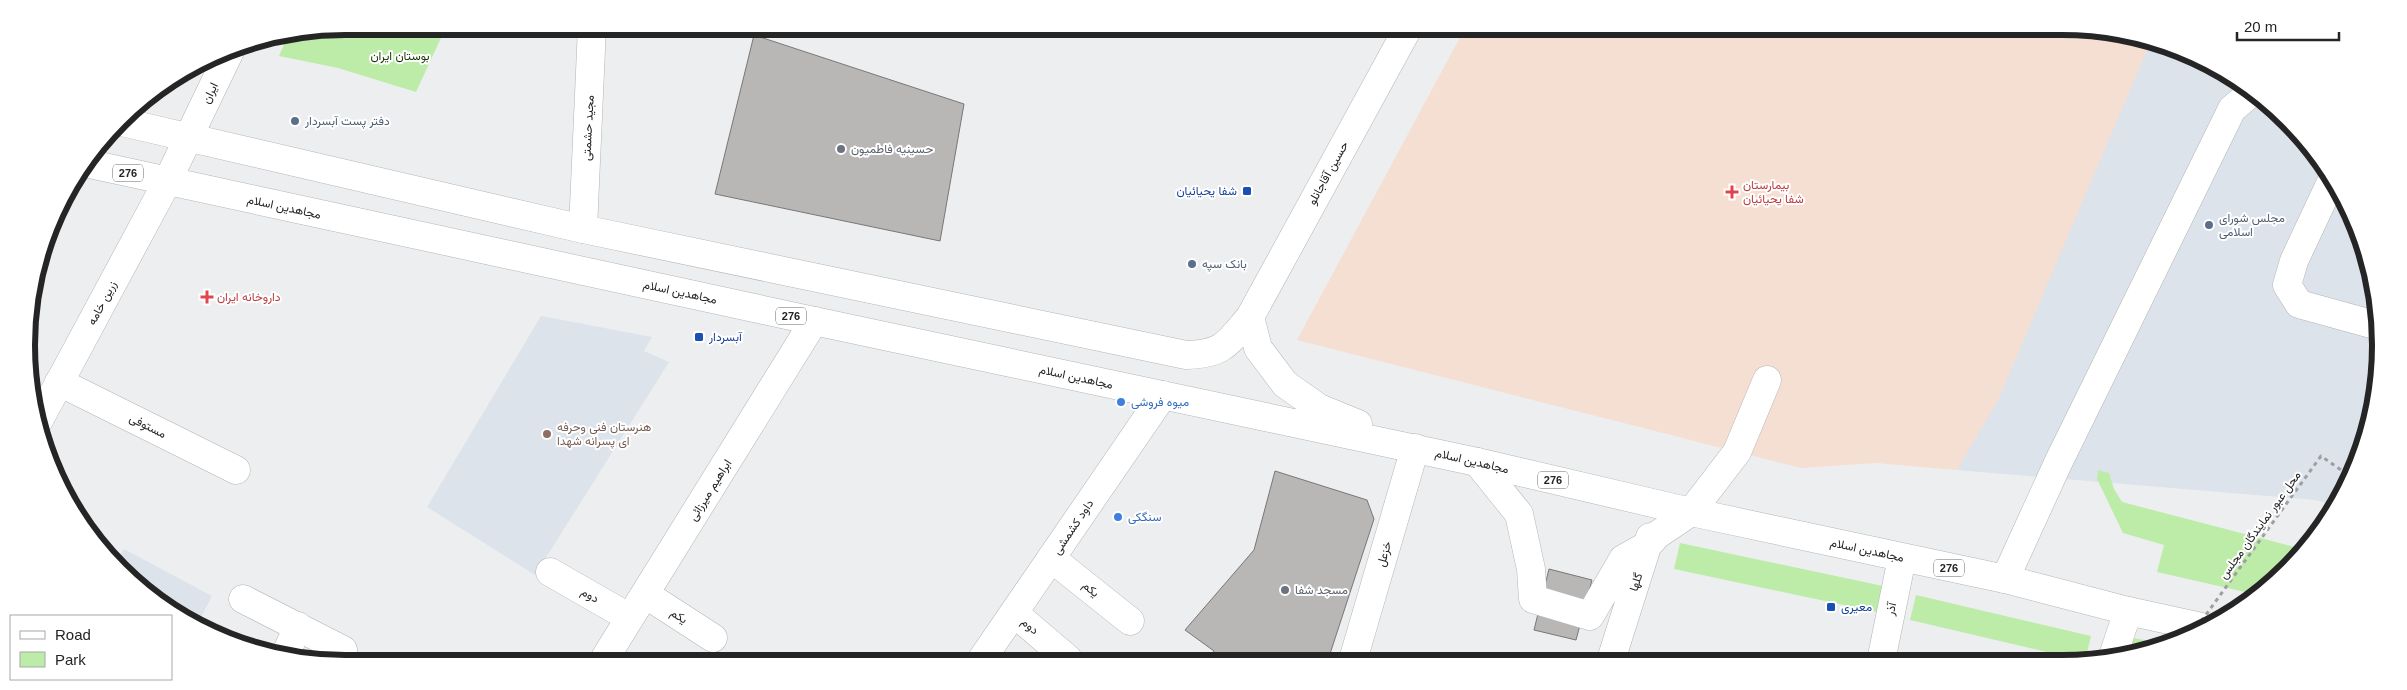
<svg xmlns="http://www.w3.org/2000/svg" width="2407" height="690" viewBox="0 0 2407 690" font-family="Helvetica,Vazirmatn,sans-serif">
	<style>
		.built { fill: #dde3eb }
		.medical { fill: #f5dfd2 }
		.green { fill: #bdeca8 }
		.building { fill: #b9b7b6; stroke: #797776 }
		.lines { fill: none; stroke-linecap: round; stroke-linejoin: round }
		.minor-casing { stroke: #b3b5b6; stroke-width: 29 }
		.major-casing { stroke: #b3b5b6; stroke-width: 29 }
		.minor { stroke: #fff; stroke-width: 28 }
		.major { stroke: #fff; stroke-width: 28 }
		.path-bridge { stroke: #9f9fa1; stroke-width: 3; stroke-dasharray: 4 4; stroke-linecap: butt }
		.service-dot { fill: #5c6f8a; stroke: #fff; stroke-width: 2 }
		.worship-dot { fill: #6b7280; stroke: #fff; stroke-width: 2 }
		.transit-dot { fill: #1a4fb4; stroke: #fff; stroke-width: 2 }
		.health-dot { fill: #e0444e; stroke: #fff; stroke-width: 2 }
		.shop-dot { fill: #3f7fe0; stroke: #fff; stroke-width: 2 }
		.education-dot { fill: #8d6e63; stroke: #fff; stroke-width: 2 }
		.labels { text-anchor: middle; stroke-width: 4; stroke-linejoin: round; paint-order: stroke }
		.shield { fill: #fff; stroke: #666667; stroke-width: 1 }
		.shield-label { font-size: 11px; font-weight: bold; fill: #252526 }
		.park-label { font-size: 12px; fill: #173502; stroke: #fff }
		.street-label { font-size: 12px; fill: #252526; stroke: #fff }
		.service-label { font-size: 12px; fill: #4e5e75; stroke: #fff; text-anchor: start }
		.worship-label { font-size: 12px; fill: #5b616d; stroke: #fff; text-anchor: start }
		.health-label { font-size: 12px; fill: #be3a42; stroke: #fff; text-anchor: start }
		.transit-label { font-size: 12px; fill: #164399; stroke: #fff; text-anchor: start }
		.shop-label { font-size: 12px; fill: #366cbe; stroke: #fff; text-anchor: start }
		.education-label { font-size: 12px; fill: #785e54; stroke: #fff; text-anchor: start }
		.rim { fill: none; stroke: #252526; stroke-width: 6 }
	</style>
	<rect width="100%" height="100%" fill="#edeef0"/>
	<path class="built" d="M2149 43 2239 80 2327 168 2375 283V407L2348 486 2334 505 2315 500 1957 470Z
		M541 316 652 337 644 351 669 362 535 575 427 507Z
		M124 549 212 596 197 625 185 621 117 561Z"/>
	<path class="medical" d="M1464 30 2124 32 2150 43 1998 400 1957 470 1876 463 1801 468 1297 340Z"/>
	<path class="green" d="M345 26 446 27 416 92 338 68 279 56 287 38Z
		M2098 470 2109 473 2114 489 2122 502 2302 549 2287 571 2254 594 2157 572 2164 545 2123 533 2097 479Z
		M1680 543 1883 586 1877 612 1674 569Z
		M1916 595 2091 636 2085 661 1910 620Z
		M2133 638 2162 643 2122 655Z"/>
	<path class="building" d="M754 35 964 104 940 241 715 194Z
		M1275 471 1367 500 1374 519 1328 660 1212 659 1214 651 1185 630 1254 550Z
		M1549 569 1592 580 1576 640 1534 630Z"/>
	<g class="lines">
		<g class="minor-casing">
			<path id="minor" d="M2332 180 2294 261 2287 285 2299 304 2375 325
				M583 229 592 27
				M59 382 236 470
				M1477 462 1519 514 1531 569 1533 599 1590 616 1623 559 1648 545 1657 535 1691 512 1737 452 1767 380
				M1051 558 1130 621
				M550 572 630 618
				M2005 579 2058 463 2232 109 2252 92
				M645 594 713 638
				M243 599 343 650
				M1014 613 1068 659
				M284 658 298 626
				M605 658 814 321
				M982 659 1163 395
				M2112 659 2128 611
				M1353 660 1415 448
				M1611 660 1650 537
				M1881 661 1902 558"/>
		</g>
		<g class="major-casing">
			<path id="major" d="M122 122 583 229 1186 355C1224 354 1227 344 1250 317L1407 30
				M90 164 814 321 1477 462 1691 512 2005 579 2128 611 2206 628
				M1250 317 1258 348 1285 384 1319 408 1358 424
				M37 424 167 182 231 49"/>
		</g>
		<use href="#minor" class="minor"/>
		<use href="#major" class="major"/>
		<path class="path-bridge" d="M2192 634 2321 456 2351 477"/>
	</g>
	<g class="service-dot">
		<circle cx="295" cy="121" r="5"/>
		<circle cx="2209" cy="225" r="5"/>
		<circle cx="1192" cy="264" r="5"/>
	</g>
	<g class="worship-dot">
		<circle cx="841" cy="149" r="5"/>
		<circle cx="1285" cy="590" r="5"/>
	</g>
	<g class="transit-dot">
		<rect x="1242" y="186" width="10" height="10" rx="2.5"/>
		<rect x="694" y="332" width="10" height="10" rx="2.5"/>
		<rect x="1826" y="602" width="10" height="10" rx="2.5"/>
	</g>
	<g class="health-dot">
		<path d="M1729.5 184.5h5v5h5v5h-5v5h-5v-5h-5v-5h5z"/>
		<path d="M204.5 289.5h5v5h5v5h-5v5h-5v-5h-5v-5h5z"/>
	</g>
	<g class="shop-dot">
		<circle cx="1121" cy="402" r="5"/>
		<circle cx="1118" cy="517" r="5"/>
	</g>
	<circle class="education-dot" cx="547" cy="434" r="5"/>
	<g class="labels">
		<g class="shield">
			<rect x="113" y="164.5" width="30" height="17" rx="4"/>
			<rect x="776" y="307.5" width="30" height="17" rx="4"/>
			<rect x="1538" y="471.5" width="30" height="17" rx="4"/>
			<rect x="1934" y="559.5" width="30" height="17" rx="4"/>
		</g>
		<g class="shield-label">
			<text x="128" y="177">276</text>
			<text x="791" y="320">276</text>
			<text x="1553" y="484">276</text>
			<text x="1949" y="572">276</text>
		</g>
		<g class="park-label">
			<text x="400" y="60">بوستان ایران</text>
		</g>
		<g class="street-label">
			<text transform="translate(210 93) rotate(-64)" y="4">ایران</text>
			<text transform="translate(588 128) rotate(-87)" y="4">مجید حشمتی</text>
			<text transform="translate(1328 173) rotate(-61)" y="4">حسین آقاجانلو</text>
			<text transform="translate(284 207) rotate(12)" y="4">مجاهدین اسلام</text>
			<text transform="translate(680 292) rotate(12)" y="4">مجاهدین اسلام</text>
			<text transform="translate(102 303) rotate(-62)" y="4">زرین خامه</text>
			<text transform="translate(1076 377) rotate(12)" y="4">مجاهدین اسلام</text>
			<text transform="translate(148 426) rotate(27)" y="4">مستوفی</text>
			<text transform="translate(1472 461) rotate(13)" y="4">مجاهدین اسلام</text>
			<text transform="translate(710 490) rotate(-58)" y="4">ابراهیم میرزائی</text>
			<text transform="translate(2260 525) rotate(-54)" y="4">محل عبور نمایندگان مجلس</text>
			<text transform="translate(1073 527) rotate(-56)" y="4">داود کشمشی</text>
			<text transform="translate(1867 550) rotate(12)" y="4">مجاهدین اسلام</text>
			<text transform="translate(1384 554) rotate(-74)" y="4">خزعل</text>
			<text transform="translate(1636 582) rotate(-72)" y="4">گلها</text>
			<text transform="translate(1091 589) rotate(39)" y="4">یکم</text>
			<text transform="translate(590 595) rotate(30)" y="4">دوم</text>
			<text transform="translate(1891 609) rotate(-78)" y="4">آذر</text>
			<text transform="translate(679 616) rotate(32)" y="4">یکم</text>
			<text transform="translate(1030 626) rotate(41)" y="4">دوم</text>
		</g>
		<g class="service-label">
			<text x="305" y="125">دفتر پست آبسردار</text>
			<text x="2219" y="222">مجلس شورای<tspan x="2219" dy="14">اسلامی</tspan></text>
			<text x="1202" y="268">بانک سپه</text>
		</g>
		<g class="worship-label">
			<text x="851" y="153">حسینیه فاطمیون</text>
			<text x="1295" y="594">مسجد شفا</text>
		</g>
		<g class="health-label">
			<text x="1743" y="189">بیمارستان<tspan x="1743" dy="14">شفا یحیائیان</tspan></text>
			<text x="217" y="301">داروخانه ایران</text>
		</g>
		<g class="transit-label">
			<text x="1237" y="195" text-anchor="end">شفا یحیائیان</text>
			<text x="709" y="341">آبسردار</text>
			<text x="1841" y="611">معیری</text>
		</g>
		<g class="shop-label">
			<text x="1131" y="406">میوه فروشی</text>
			<text x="1128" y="521">سنگکی</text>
		</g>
		<g class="education-label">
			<text x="557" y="431">هنرستان فنی وحرفه<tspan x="557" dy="14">ای پسرانه شهدا</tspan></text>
		</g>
	</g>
	<path d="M0 0H2407V690H0ZM345 35H2062A310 310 0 0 1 2372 345V345A310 310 0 0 1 2062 655H345A310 310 0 0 1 35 345V345A310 310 0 0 1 345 35Z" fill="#fff" fill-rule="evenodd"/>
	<path class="rim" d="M345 35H2062A310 310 0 0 1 2372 345V345A310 310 0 0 1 2062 655H345A310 310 0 0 1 35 345V345A310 310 0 0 1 345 35Z"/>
	<rect x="10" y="615" width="162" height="65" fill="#ffffff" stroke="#a8a8a8"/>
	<rect x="20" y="631" width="25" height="8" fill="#ffffff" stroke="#a8a8a8"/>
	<text x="55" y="640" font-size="15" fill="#252526">Road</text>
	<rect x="20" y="652" width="25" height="15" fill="#bdeca8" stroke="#a8a8a8"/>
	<text x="55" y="665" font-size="15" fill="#252526">Park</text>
	<path d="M2237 32v8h102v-8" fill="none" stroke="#252526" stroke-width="2.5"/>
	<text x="2244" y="32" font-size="15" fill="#252526" stroke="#ffffff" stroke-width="4" paint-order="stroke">20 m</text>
</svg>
